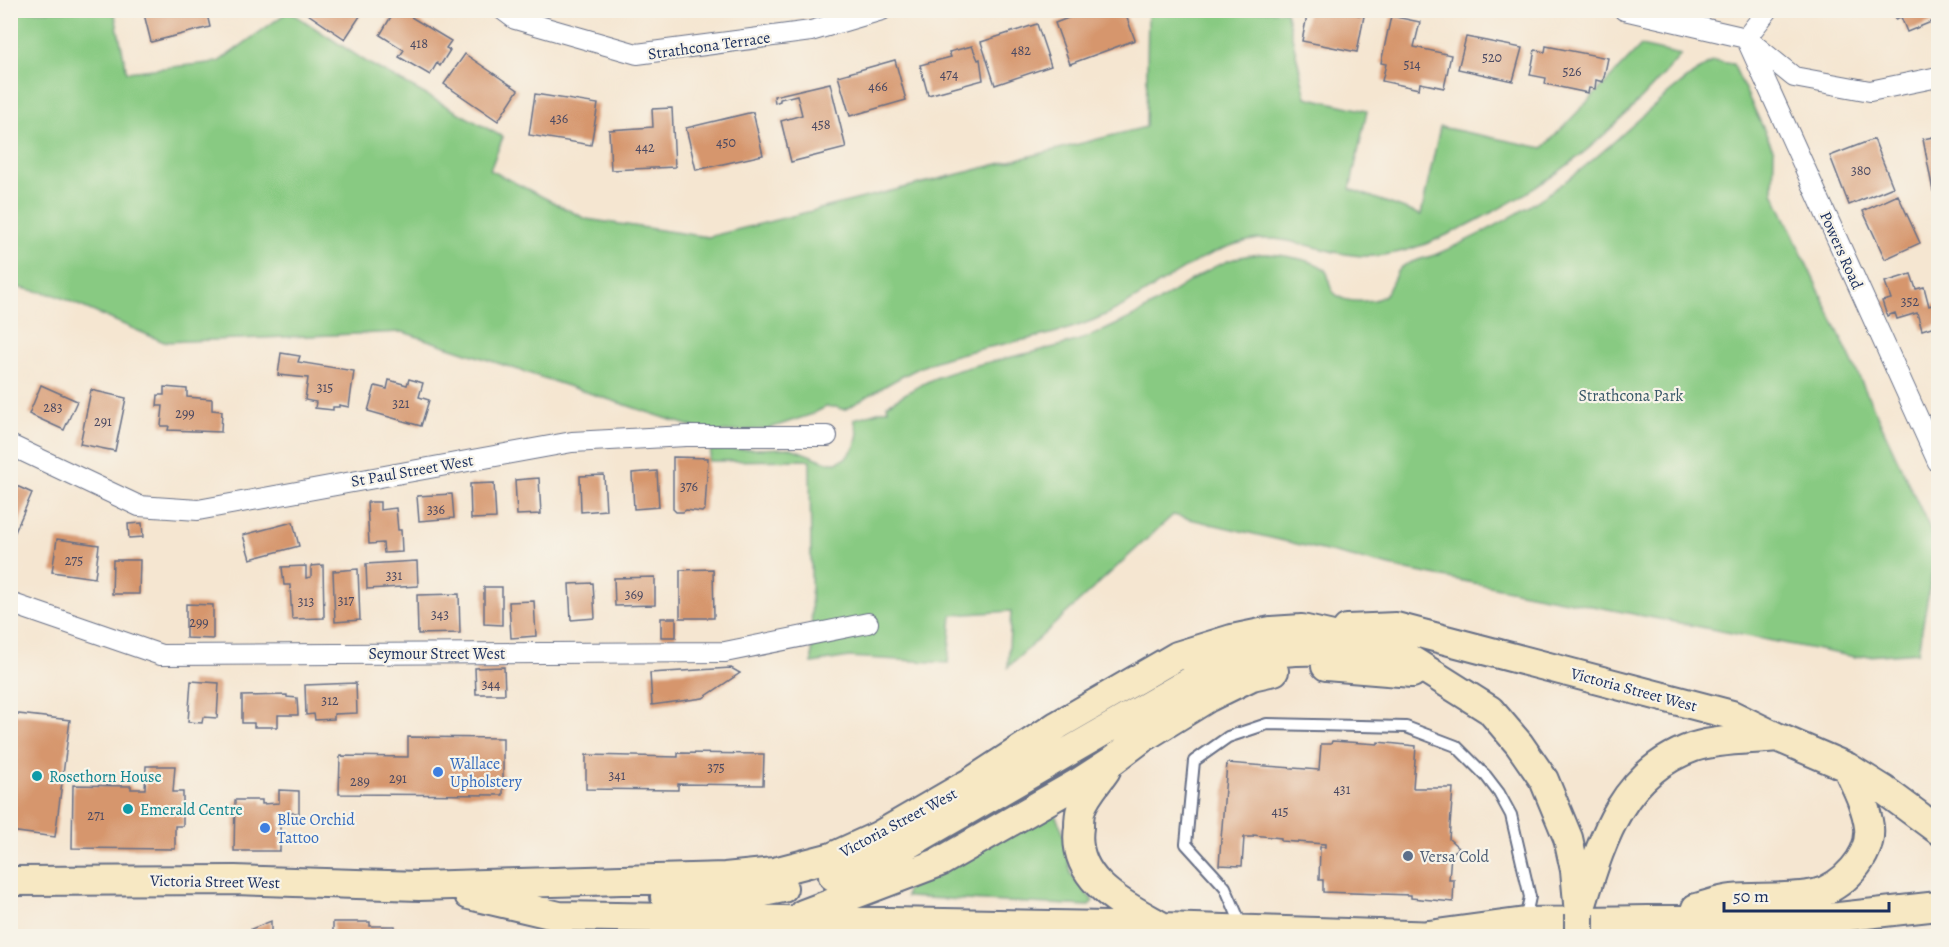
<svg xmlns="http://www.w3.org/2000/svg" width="1949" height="947" viewBox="0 0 1949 947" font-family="Alegreya,serif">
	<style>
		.green { fill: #88ca82; stroke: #527c70; stroke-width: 1.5 }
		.building { fill: #d6966d }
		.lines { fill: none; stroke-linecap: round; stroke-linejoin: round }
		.lane-casing { stroke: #676f86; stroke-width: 14 }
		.street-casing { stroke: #676f86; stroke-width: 22 }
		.secondary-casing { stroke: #676f86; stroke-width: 32 }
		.lane { stroke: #fff; stroke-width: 10 }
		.street { stroke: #fff; stroke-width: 20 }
		.secondary { stroke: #f7e8c3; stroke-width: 28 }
		.secondary-bridge-casing { stroke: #676f86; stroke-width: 32; stroke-linecap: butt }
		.secondary-bridge { stroke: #f7e8c3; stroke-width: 28 }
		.shop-dot { fill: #3f7fe0; stroke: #f7f3e8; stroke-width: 2 }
		.culture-dot { fill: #0f9aa8; stroke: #f7f3e8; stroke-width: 2 }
		.service-dot { fill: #5c6f8a; stroke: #f7f3e8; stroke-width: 2 }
		.labels { text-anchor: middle; stroke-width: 4.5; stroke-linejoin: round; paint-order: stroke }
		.number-label { font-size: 14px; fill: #4a4962 }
		.street-label { font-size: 16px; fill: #1b2f5e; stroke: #f7f3e8 }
		.park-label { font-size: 16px; fill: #365667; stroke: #f7f3e8 }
		.shop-label { font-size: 16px; fill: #366cbe; stroke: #f7f3e8; text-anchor: start }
		.culture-label { font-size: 16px; fill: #0d838f; stroke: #f7f3e8; text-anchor: start }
		.service-label { font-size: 16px; fill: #4e5e75; stroke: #f7f3e8; text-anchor: start }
	</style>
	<rect width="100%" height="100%" fill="#f7f3e8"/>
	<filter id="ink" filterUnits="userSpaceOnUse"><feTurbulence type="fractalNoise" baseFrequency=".0167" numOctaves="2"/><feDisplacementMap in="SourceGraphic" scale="12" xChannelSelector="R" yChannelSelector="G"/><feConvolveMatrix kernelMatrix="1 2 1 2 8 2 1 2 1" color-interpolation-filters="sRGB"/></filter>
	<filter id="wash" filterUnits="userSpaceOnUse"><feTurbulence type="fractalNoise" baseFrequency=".008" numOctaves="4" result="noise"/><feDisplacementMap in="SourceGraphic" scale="24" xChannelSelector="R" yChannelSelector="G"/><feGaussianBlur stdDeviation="1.35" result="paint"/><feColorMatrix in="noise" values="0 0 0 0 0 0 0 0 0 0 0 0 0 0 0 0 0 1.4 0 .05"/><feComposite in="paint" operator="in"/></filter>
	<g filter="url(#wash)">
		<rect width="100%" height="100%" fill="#f5e6d1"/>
		<path class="green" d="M10 11H114L127 72 218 62 289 11 368 63 503 137 490 170 586 219 708 237 1146 127 1148 11H1286L1306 97 1367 111 1350 189 1421 215 1440 127 1543 148 1641 46 1681 55C1642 100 1593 151 1542 183 1519 199 1493 212 1468 225 1439 239 1407 254 1374 256 1331 259 1290 231 1248 241 1194 253 1154 293 1105 315 1055 339 998 342 945 358 909 369 876 392 844 410L836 407H826L810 415 767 429 711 433 403 332 164 342 55 295 11 286Z
			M1713 61 1733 64 1774 151 1773 192 1937 544 1918 652 1855 657 1407 570 1173 515 1008 667 1011 611 952 615 948 663 849 657 812 663 810 460 709 461 711 450 791 448 827 462H837L846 458 855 447 858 433 854 419 888 409 887 405C903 395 920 384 938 377 979 361 1026 356 1069 343 1092 337 1114 326 1136 315 1177 294 1216 253 1265 254 1278 254 1317 260 1325 270 1330 275 1328 282 1331 288 1338 303 1360 302 1374 300 1394 296 1390 273 1405 265 1415 260 1427 258 1437 254 1481 235 1524 212 1563 183 1616 146 1658 95 1713 61Z
			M1052 809 1062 829 1071 874 1093 901 1088 906 906 897 907 889Z"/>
		<g id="blocks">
			<path class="building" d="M143 10H206L210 27 151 42Z
				M302 10H364L345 39Z
				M395 10H412L415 12 411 17 451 41 446 48 450 50 440 66 437 63 430 75 399 57 404 50 380 35Z
				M1089 10H1124L1135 40 1070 64 1055 23Z
				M1308 10H1335L1364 16 1357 52 1302 41Z
				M1894 10H1932L1936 20 1907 32 1901 17 1895 19 1892 11Z
				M1391 16 1420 22 1414 47 1451 55 1444 88 1420 83 1419 89 1382 81 1386 64 1381 63Z
				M1037 24 1051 66 995 85 981 42Z
				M1466 37 1522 48 1513 81 1458 69Z
				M972 46 978 60 980 59 983 80 928 95 920 65 951 57 949 52Z
				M1546 46 1608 58 1603 82 1596 80 1595 89 1589 88 1588 93 1545 84 1546 78 1530 75 1535 50 1545 52Z
				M465 54 518 90 498 121 444 84Z
				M895 60 906 100 850 116 838 76Z
				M830 83 846 148 791 162 781 121 802 115 797 95 780 99V101L775 103 774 96Z
				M535 94 598 104 591 145 529 135Z
				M672 108 675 167 611 170 609 130 653 127 652 109Z
				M753 112 763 155 696 170 686 128Z
				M1938 136V190L1933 191 1923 139Z
				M1874 139 1893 187 1849 205 1830 156Z
				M1898 195 1920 243 1885 259 1863 211Z
				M1911 274 1916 289 1924 287 1929 306 1938 303V325L1922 330 1917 313 1897 319 1895 313 1887 316 1882 301 1891 299 1885 282Z
				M10 352H13L15 398H10Z
				M281 353 300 356 298 362 354 371 349 407 339 405V407H333V410L315 408 316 402 305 400 308 378 278 375Z
				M409 379 423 383 419 397 429 400 421 426 368 411 375 386 387 389 389 380 407 385Z
				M41 385 77 401 64 430 29 414Z
				M164 387 187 389V397L212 399V410L222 411 221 432 168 430 169 426H161L163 406H157L158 395H164Z
				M91 390 126 398 115 451 80 444Z
				M673 457 708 458 705 509 702 512 686 510 683 512H676L673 509Z
				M657 471 659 507 634 509 632 473Z
				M604 475 606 510 581 512 580 476Z
				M539 478 541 514 517 515 515 480Z
				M10 483 32 493 15 532 10 530Z
				M494 483 496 518 471 519 470 484Z
				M452 494 454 518 419 521 417 496Z
				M367 502H380V510L396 508 398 530H401L402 552 384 553 383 543 369 544Z
				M293 522 299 546 250 559 243 535Z
				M142 523 143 537 129 538 128 524Z
				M57 539 99 545 95 578 52 572Z
				M113 560H140L139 594H112Z
				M417 561 418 586 367 589 366 564Z
				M323 565 324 618 292 619 290 585H284L282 567 306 566V578L311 577V566Z
				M358 569 360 620 335 622 333 571Z
				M713 569 714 618H680V570Z
				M655 577V605L615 606 614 578Z
				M593 583 595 618 571 620 569 584Z
				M484 587H502V625L484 624Z
				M459 594 460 633 418 634 417 595Z
				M534 601 536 636 511 638 509 602Z
				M186 604 213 605V639L186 638Z
				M661 618H676V637H661Z
				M504 667 505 694H476L475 668Z
				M731 668 740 673 703 698 652 705 650 673Z
				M191 681 219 683 217 718 203 717 202 723 188 722Z
				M356 683 357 713 334 714V719L315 720 314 714 306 715 305 685Z
				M287 695V697L297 698 298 715H278V727H254V723H242V696Z
				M10 713 70 720 55 837 10 831Z
				M408 737 503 738V795L339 794 340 756 408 757Z
				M1332 741 1378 744V742L1416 746 1413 788H1453L1449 839 1459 848 1451 854 1449 880H1454L1453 902 1411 898V895L1323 892V880H1319L1320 847H1325V844L1281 841V838L1253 835V837H1244L1242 866 1219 865 1227 763 1319 770 1321 744H1331Z
				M678 753 764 754 763 785 678 784V790L586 789V755L678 757Z
				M146 766H175L173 792H183V826H175V849L72 848 73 785 131 786V789H145Z
				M279 790 299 791V813H280V851H234L235 800H262V804L279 803Z
				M271 921V936H256L251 929Z
				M333 922H370V926H395V936H333Z"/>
		</g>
	</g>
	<g filter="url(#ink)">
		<use href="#blocks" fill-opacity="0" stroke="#676f86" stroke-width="1.5"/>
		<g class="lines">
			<g class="lane-casing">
				<path id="lane" d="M1242 926 1225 887 1186 844 1194 761 1228 737 1267 724 1406 727 1456 746 1486 776 1499 793 1511 815 1530 897 1525 920"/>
			</g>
			<g class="street-casing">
				<path id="street" d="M503 10 515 19 637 54 811 31 882 10
					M1624 10 1746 38 1794 77 1870 91 1938 77
					M1746 38 1938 462
					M1746 38 1768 10
					M10 445 139 506 198 510 572 442 686 436H827
					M10 603 161 655 725 652 868 623"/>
			</g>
			<g class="secondary-casing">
				<path id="secondary" d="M1347 629 1396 627 1732 715 1777 737 1847 767 1884 790 1938 830
					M1326 666 1412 673
					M1106 770C1098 782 1085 796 1081 809 1079 815 1079 822 1079 827 1071 880 1123 904 1161 926
					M833 876 900 849 1194 679C1211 672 1229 663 1246 658 1279 651 1317 647 1349 656
					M10 881 235 880 419 886 725 877 774 872 832 857 878 836 971 782 1058 725 1177 656 1232 639 1271 631 1302 629 1395 650 1490 710 1519 744 1544 780 1568 838 1575 870 1579 914
					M469 895 559 916 1163 927 1439 936
					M665 897 728 899 783 888
					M1583 901C1603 836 1624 771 1694 747 1720 739 1750 740 1777 737
					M1696 908C1708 905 1720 900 1732 899 1757 897 1791 899 1815 894 1842 887 1872 857 1869 827 1866 805 1856 787 1847 767
					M803 914 940 862 1078 783 1112 761 1141 739 1209 697 1252 676 1274 671
					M1429 935 1525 922 1839 917 1938 906"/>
			</g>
			<use href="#lane" class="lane"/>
			<use href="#street" class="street"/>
			<use href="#secondary" class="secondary"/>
			<g class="secondary-bridge-casing">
				<path id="secondary-bridge" d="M1579 936V914"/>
			</g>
			<use href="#secondary-bridge" class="secondary-bridge"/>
		</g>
	</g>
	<g class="shop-dot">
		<circle cx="438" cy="772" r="6"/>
		<circle cx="265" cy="828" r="6"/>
	</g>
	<g class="culture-dot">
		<circle cx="37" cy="776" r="6"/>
		<circle cx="128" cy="809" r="6"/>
	</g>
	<circle class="service-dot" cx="1408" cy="856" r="6"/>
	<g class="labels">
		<g class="number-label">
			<text x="419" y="48">418</text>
			<text x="1021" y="55">482</text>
			<text x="1492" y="62">520</text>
			<text x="1412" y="69">514</text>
			<text x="1572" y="76">526</text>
			<text x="949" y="79">474</text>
			<text x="878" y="91">466</text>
			<text x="559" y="123">436</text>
			<text x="821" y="129">458</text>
			<text x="726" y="147">450</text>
			<text x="645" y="152">442</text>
			<text x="1861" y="175">380</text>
			<text x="1910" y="306">352</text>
			<text x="325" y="392">315</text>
			<text x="401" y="408">321</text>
			<text x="53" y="412">283</text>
			<text x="185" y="418">299</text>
			<text x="103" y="426">291</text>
			<text x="689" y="491">376</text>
			<text x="436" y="514">336</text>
			<text x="74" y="565">275</text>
			<text x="394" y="580">331</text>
			<text x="634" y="599">369</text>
			<text x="346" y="605">317</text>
			<text x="306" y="606">313</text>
			<text x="440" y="619">343</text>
			<text x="199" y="627">299</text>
			<text x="491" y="689">344</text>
			<text x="330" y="705">312</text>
			<text x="716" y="772">375</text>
			<text x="617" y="780">341</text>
			<text x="398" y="783">291</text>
			<text x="360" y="786">289</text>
			<text x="1342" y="794">431</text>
			<text x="1280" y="816">415</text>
			<text x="96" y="820">271</text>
		</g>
		<g class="street-label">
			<text transform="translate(709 45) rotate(-8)" y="6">Strathcona Terrace</text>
			<text transform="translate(1842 250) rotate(66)" y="6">Powers Road</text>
			<text transform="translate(412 470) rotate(-10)" y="6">St Paul Street West</text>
			<text x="437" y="659">Seymour Street West</text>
			<text transform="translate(1634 689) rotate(15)" y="6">Victoria Street West</text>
			<text transform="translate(898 822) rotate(-28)" y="6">Victoria Street West</text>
			<text transform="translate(215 881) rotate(1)" y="6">Victoria Street West</text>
		</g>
		<g class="park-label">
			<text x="1631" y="401">Strathcona Park</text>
		</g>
		<g class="shop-label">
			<text x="450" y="769">Wallace<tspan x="450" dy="18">Upholstery</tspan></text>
			<text x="277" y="825">Blue Orchid<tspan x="277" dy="18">Tattoo</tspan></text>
		</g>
		<g class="culture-label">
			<text x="49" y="782">Rosethorn House</text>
			<text x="140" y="815">Emerald Centre</text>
		</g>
		<g class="service-label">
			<text x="1420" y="862">Versa Cold</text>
		</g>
	</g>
	<rect width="1949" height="947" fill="none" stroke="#f7f3e8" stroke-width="36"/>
	<path d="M1724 902v9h165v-9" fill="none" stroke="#1b2f5e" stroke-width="3"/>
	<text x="1733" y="902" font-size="18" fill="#1b2f5e" stroke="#f7f3e8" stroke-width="4.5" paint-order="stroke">50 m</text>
</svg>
